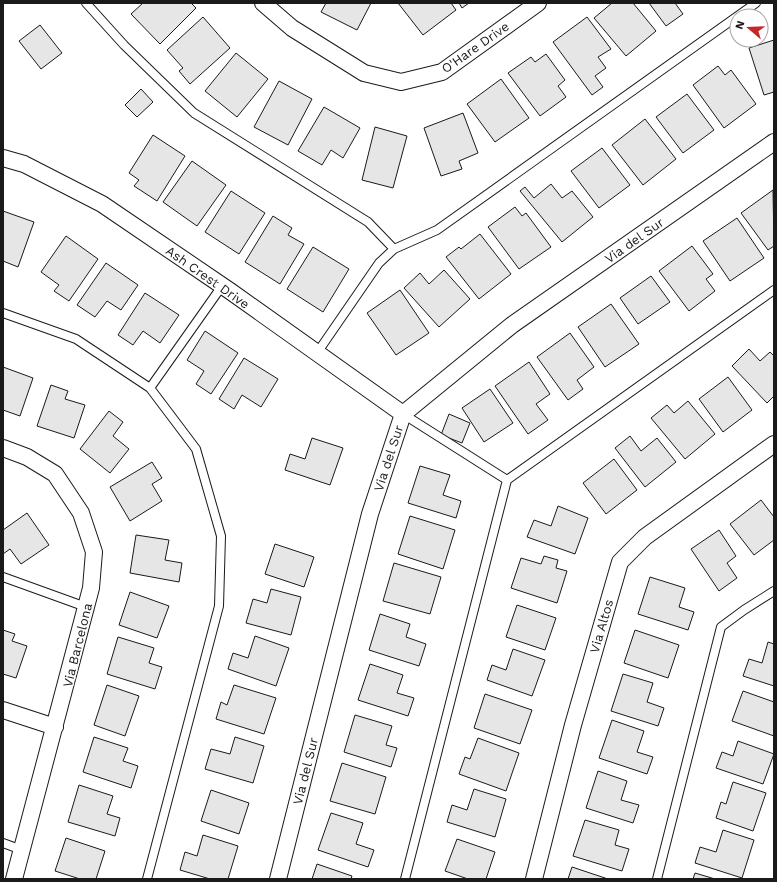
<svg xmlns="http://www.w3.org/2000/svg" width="777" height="882" viewBox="0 0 777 882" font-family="'Work Sans',sans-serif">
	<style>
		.building { fill: #e6e6e6; stroke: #1a1a1a }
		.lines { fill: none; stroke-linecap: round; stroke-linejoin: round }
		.lane-casing { stroke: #1a1a1a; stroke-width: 10 }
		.street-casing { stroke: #1a1a1a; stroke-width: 18 }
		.lane { stroke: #fff; stroke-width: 8 }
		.street { stroke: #fff; stroke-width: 16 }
		.labels { text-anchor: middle; stroke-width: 3; stroke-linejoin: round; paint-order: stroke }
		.street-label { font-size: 13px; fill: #1a1a1a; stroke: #fff }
	</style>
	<rect width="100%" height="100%" fill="#fff"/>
	<path class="building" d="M143 3H191L196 8 160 44 131 14Z
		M326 3H371L357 30 321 12Z
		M398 3H451L456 10 423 35Z
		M459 3H469L462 8Z
		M612 3H633L656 31 626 56 594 18Z
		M649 3H675L683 14 666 26Z
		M203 17 230 48 190 84 179 71 183 68 167 50Z
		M587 17 611 49 598 57 606 68 595 76 603 87 592 95 553 42Z
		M40 25 62 53 41 69 19 41Z
		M774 40V92L764 95 749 48Z
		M236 53 268 79 237 117 205 91Z
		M546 54 565 80 558 86 566 97 540 116 508 73 531 57 535 62Z
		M718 66 725 75 731 70 756 104 724 128 693 85Z
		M501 79 529 118 495 142 467 104Z
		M279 81 312 99 288 145 254 127Z
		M141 89 153 102 137 117 125 105Z
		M687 94 714 130 683 153 656 117Z
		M324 107 360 128 343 158 331 150 322 165 298 151Z
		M463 113 478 153 459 161 462 169 441 176 424 128Z
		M645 119 676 159 643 185 612 145Z
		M375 127 407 136 393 188 362 180Z
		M153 135 185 156 157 201 134 186 139 180 129 173Z
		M602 148 630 185 599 208 571 171Z
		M192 161 226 185 197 226 163 202Z
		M551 184 562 198 572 191 593 217 562 242 520 191 525 187 534 198Z
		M773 190 774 246 768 250 741 213Z
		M231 191 265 213 239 254 205 232Z
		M515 207 522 216 526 213 551 247 519 269 488 227Z
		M3 211 34 222 18 267 3 261Z
		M273 216 292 228 288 235 304 244 280 284 245 262Z
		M737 218 764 258 730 281 703 241Z
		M480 234 511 274 479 299 446 257 459 247 461 249Z
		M66 236 98 259 69 301 54 291 59 285 41 272Z
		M692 246 713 274 706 279 715 291 689 311 659 271Z
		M313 247 349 269 323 312 287 289Z
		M106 263 138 285 121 310 107 301 95 317 77 305Z
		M444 270 470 299 439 327 404 288 420 273 429 284Z
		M651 276 670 302 638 324 620 298Z
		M400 290 429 333 396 355 367 313Z
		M145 293 179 315 160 343 143 331 133 345 118 335Z
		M611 304 639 344 605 367 578 327Z
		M205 331 238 353 211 394 196 384 204 371 187 360Z
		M570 333 594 367 577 380 583 389 568 400 537 357Z
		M749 349 760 361 770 352 774 356V396L767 403 732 366Z
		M244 358 278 379 261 407 242 395 234 409 219 399Z
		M529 362 550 394 536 404 548 420 528 434 495 386Z
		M3 367 33 378 20 416 3 410Z
		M728 377 752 410 723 432 699 399Z
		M51 385 68 391 65 399 85 405 74 438 37 426Z
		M490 389 513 423 484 442 462 408Z
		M688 401 715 434 685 459 651 418 667 405 674 413Z
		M109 411 123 422 113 436 129 449 110 473 80 449Z
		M449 414 470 423 462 443 441 435Z
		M630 436 641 451 657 438 676 462 645 487 615 448Z
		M312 438 343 448 330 485 285 470 290 454 305 459Z
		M614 459 637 490 606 514 583 483Z
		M152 462 162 478 152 484 162 501 130 521 110 487Z
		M420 466 450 475 443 495 461 501 456 518 408 503Z
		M761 500 774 517V540L754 555 730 524Z
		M558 506 588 518 575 554 527 537 534 520 551 526Z
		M27 513 49 545 21 564 10 549 3 554V530Z
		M410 516 455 530 443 569 398 554Z
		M719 530 736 556 727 563 737 578 719 591 691 549Z
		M136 535 169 540 165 560 182 563 179 582 130 573Z
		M275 544 314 557 304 587 265 574Z
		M544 556 558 560 556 568 567 571 557 603 511 588 521 558 541 564Z
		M394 563 441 577 430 614 383 601Z
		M650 577 685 588 679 607 694 612 688 630 638 614Z
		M271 589 301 597 291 635 246 623 253 599 267 603Z
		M130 592 169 606 157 638 119 625Z
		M517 605 556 618 545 650 506 637Z
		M380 614 410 624 406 637 426 644 419 666 369 650Z
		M3 630 15 634 12 641 27 646 16 678 3 674Z
		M635 630 679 645 668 678 624 663Z
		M255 636 289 648 276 686 228 669 233 653 248 658Z
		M118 637 154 648 149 663 162 667 155 689 107 674Z
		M768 642 774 644V686L743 676 749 659 762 663Z
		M513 649 545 660 532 696 487 680 492 665 506 670Z
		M370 664 403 675 397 693 414 698 408 716 358 700Z
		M623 674 653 683 647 702 664 708 658 726 611 711Z
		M107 685 139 696 125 736 94 725Z
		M234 685 276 698 264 734 216 719 221 702 227 705Z
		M743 691 774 702V736L732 721Z
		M485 694 532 710 520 744 474 728Z
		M355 715 392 726 386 745 397 748 391 767 344 752Z
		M612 720 644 731 637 752 653 757 647 774 599 758Z
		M94 737 128 748 123 761 138 766 131 788 83 772Z
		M235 737 264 746 253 783 205 769 211 749 230 754Z
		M478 738 519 753 506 791 459 774 465 757 470 759Z
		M738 741 774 754 763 784 716 768 722 752 733 756Z
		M342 763 386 777 375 814 330 801Z
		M598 771 627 781 621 800 639 805 633 823 586 808Z
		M733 782 766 793 753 831 716 818 721 802 726 804Z
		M79 785 113 796 107 814 120 818 115 836 68 822Z
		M474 789 506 799 495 837 447 822 452 805 467 810Z
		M211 790 249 803 239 834 201 821Z
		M331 813 363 823 356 844 374 850 368 867 318 850Z
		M585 820 619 830 615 845 629 849 622 871 573 856Z
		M723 830 754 840 742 878 695 863 700 847 716 852Z
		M203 835 238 846 228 879H210L180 870 185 852 197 856Z
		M66 838 105 851 96 879H80L55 871Z
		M457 839 495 852 486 879H468L445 871Z
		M317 864 352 876 351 879H312Z
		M572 867 608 879H568Z
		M695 873 715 879H693Z"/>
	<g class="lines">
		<g class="lane-casing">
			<path id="lane" d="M86 3 124 45 194 113 368 222 394 249 437 230 756 3
				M3 313 76 339 150 388 196 449 221 536 219 606 147 879
				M317 353 379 263 394 249
				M150 388 222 286
				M403 414 507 480
				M3 577 86 607
				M3 843 22 850
				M405 879 507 480 774 290
				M657 879 721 627 744 610 774 591"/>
		</g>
		<g class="street-casing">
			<path id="street" d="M263 3 292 28 364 73 401 82 442 72 538 3
				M3 158 24 164 102 204 230 291 403 414
				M3 448 27 457 55 474 81 513 94 552 91 588 14 879
				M3 710 55 727
				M278 879 370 514 403 414 512 325 774 142
				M534 879 573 725 620 562 645 537 774 444"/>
		</g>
		<use href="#lane" class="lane"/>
		<use href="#street" class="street"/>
	</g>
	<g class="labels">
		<g class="street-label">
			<text transform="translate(475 47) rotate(-35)" y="5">O'Hare Drive</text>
			<text transform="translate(634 240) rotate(-35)" y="5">Via del Sur</text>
			<text transform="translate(208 277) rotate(35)" y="5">Ash Crest Drive</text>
			<text transform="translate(388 458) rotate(-72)" y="5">Via del Sur</text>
			<text transform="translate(601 626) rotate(-74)" y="5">Via Altos</text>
			<text transform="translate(77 645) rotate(-76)" y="5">Via Barcelona</text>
			<text transform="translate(305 771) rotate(-76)" y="5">Via del Sur</text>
		</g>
	</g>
	<rect width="777" height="882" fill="none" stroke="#1a1a1a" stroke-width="8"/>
	<g transform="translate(749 28) rotate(289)"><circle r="19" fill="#ffffff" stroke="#a3a3a3"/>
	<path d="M0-3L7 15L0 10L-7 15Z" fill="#c62828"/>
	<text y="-6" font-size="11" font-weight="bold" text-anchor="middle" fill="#1a1a1a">N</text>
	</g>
</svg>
